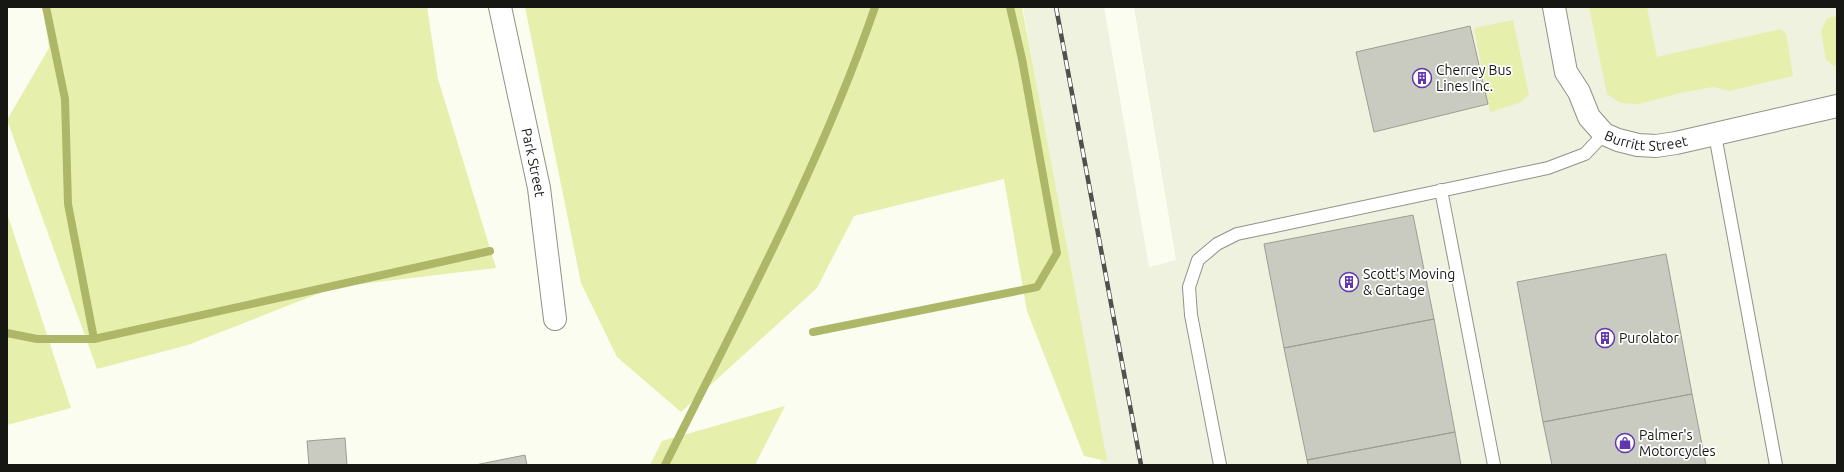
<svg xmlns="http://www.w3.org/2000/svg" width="1844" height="472" viewBox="0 0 1844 472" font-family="Ubuntu,sans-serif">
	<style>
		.built { fill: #eff2df }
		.green { fill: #e6efac }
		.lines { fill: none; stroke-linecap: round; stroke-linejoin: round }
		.stream { stroke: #adb767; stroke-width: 8 }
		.building { fill: #c9cbc0; stroke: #9c9e93 }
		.lane-casing { stroke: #909287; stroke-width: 14 }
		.street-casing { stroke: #909287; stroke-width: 24 }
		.lane { stroke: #fff; stroke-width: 12 }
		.street { stroke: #fff; stroke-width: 22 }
		.rail-casing { stroke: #51514b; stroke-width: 4.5 }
		.rail { stroke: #fff; stroke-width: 3; stroke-dasharray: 9; stroke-linecap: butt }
		.labels { text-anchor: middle; stroke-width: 3.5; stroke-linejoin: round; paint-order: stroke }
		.poi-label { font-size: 14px; fill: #161612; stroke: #fff; text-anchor: start }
		.street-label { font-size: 14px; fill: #161612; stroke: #fff }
	</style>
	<rect width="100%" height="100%" fill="#fbfdf1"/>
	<path class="built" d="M1023 7H1104L1149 267 1176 260 1134 7H1837V465H1101Z"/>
	<path class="green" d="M43 7H427L438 79 496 268 335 287 188 345 97 369 7 120 49 48Z
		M525 7H1022L1107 461 1084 456 1027 311 1004 179 854 216 817 288 681 412 617 357 581 283Z
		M1589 7H1647L1657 57 1781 29 1786 34 1793 76 1730 91 1713 87 1680 93 1639 104 1621 103 1607 94Z
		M1837 16V66H1834L1826 60 1821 31 1827 18Z
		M1513 20 1529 95 1519 103 1490 112 1474 28Z
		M7 213 71 408 7 425Z
		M785 406 755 465H650L662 441Z"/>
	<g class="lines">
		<path class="stream" d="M46 7 65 99 68 204 94 339
			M813 332 1037 287 1057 253 1022 59 1010 7
			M7 333 37 339H94L490 251
			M665 465C739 316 821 164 875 7"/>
	</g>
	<path class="building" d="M1470 26 1488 104 1374 132 1356 52Z
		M1413 215 1434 319 1284 348 1264 244Z
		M1666 254 1692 394 1543 422 1517 282Z
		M1434 319 1455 432 1307 460 1284 348Z
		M1692 394 1706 465H1552L1543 422Z
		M1455 432 1461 465H1308L1307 460Z
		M345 438 347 465H309L307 441Z
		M525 455 527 465H475Z"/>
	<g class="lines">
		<g class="lane-casing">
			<path id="lane" d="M1715 135 1776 465
				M1441 190 1494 465
				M1220 465 1191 315 1189 287 1198 260 1217 244 1237 234 1548 168 1585 154 1604 134"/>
		</g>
		<g class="street-casing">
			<g id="street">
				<path id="s1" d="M500 7 539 188 555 319"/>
				<path id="s2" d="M1554 7 1566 72 1579 92 1589 117 1604 134 1618 140 1638 145 1656 146 1676 143 1837 106"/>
			</g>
		</g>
		<use href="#lane" class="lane"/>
		<use href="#street" class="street"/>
		<g class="rail-casing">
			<path id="rail" d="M1056 7 1141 465"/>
		</g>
		<use href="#rail" class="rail"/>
	</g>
	<defs>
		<g id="building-ring" transform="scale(1)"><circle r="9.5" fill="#fff" stroke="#6136ae" stroke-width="1.5"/><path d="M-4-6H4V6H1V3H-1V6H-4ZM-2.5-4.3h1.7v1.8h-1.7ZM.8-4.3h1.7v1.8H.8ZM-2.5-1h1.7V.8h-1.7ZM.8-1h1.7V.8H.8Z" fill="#6136ae"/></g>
		<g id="shop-ring" transform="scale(1)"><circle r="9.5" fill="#fff" stroke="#6136ae" stroke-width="1.5"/><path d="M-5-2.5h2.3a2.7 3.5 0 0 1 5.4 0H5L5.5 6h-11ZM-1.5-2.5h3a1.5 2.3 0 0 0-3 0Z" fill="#6136ae"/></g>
	</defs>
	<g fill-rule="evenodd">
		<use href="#building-ring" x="1422" y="78"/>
		<use href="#building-ring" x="1349" y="282"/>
		<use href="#building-ring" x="1605" y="338"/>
		<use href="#shop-ring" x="1625" y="443"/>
	</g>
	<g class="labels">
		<g class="poi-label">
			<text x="1436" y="75">Cherrey Bus<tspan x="1436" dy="16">Lines Inc.</tspan></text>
			<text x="1363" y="279">Scott's Moving<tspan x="1363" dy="16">&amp; Cartage</tspan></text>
			<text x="1619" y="343">Purolator</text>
			<text x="1639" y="440">Palmer's<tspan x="1639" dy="16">Motorcycles</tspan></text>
		</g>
		<g class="street-label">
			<text dy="5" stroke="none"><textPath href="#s2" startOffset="183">Burritt Street</textPath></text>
			<text dy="5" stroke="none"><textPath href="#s1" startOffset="159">Park Street</textPath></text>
		</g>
	</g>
	<rect width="1844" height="472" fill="none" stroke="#161612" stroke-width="16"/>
</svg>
